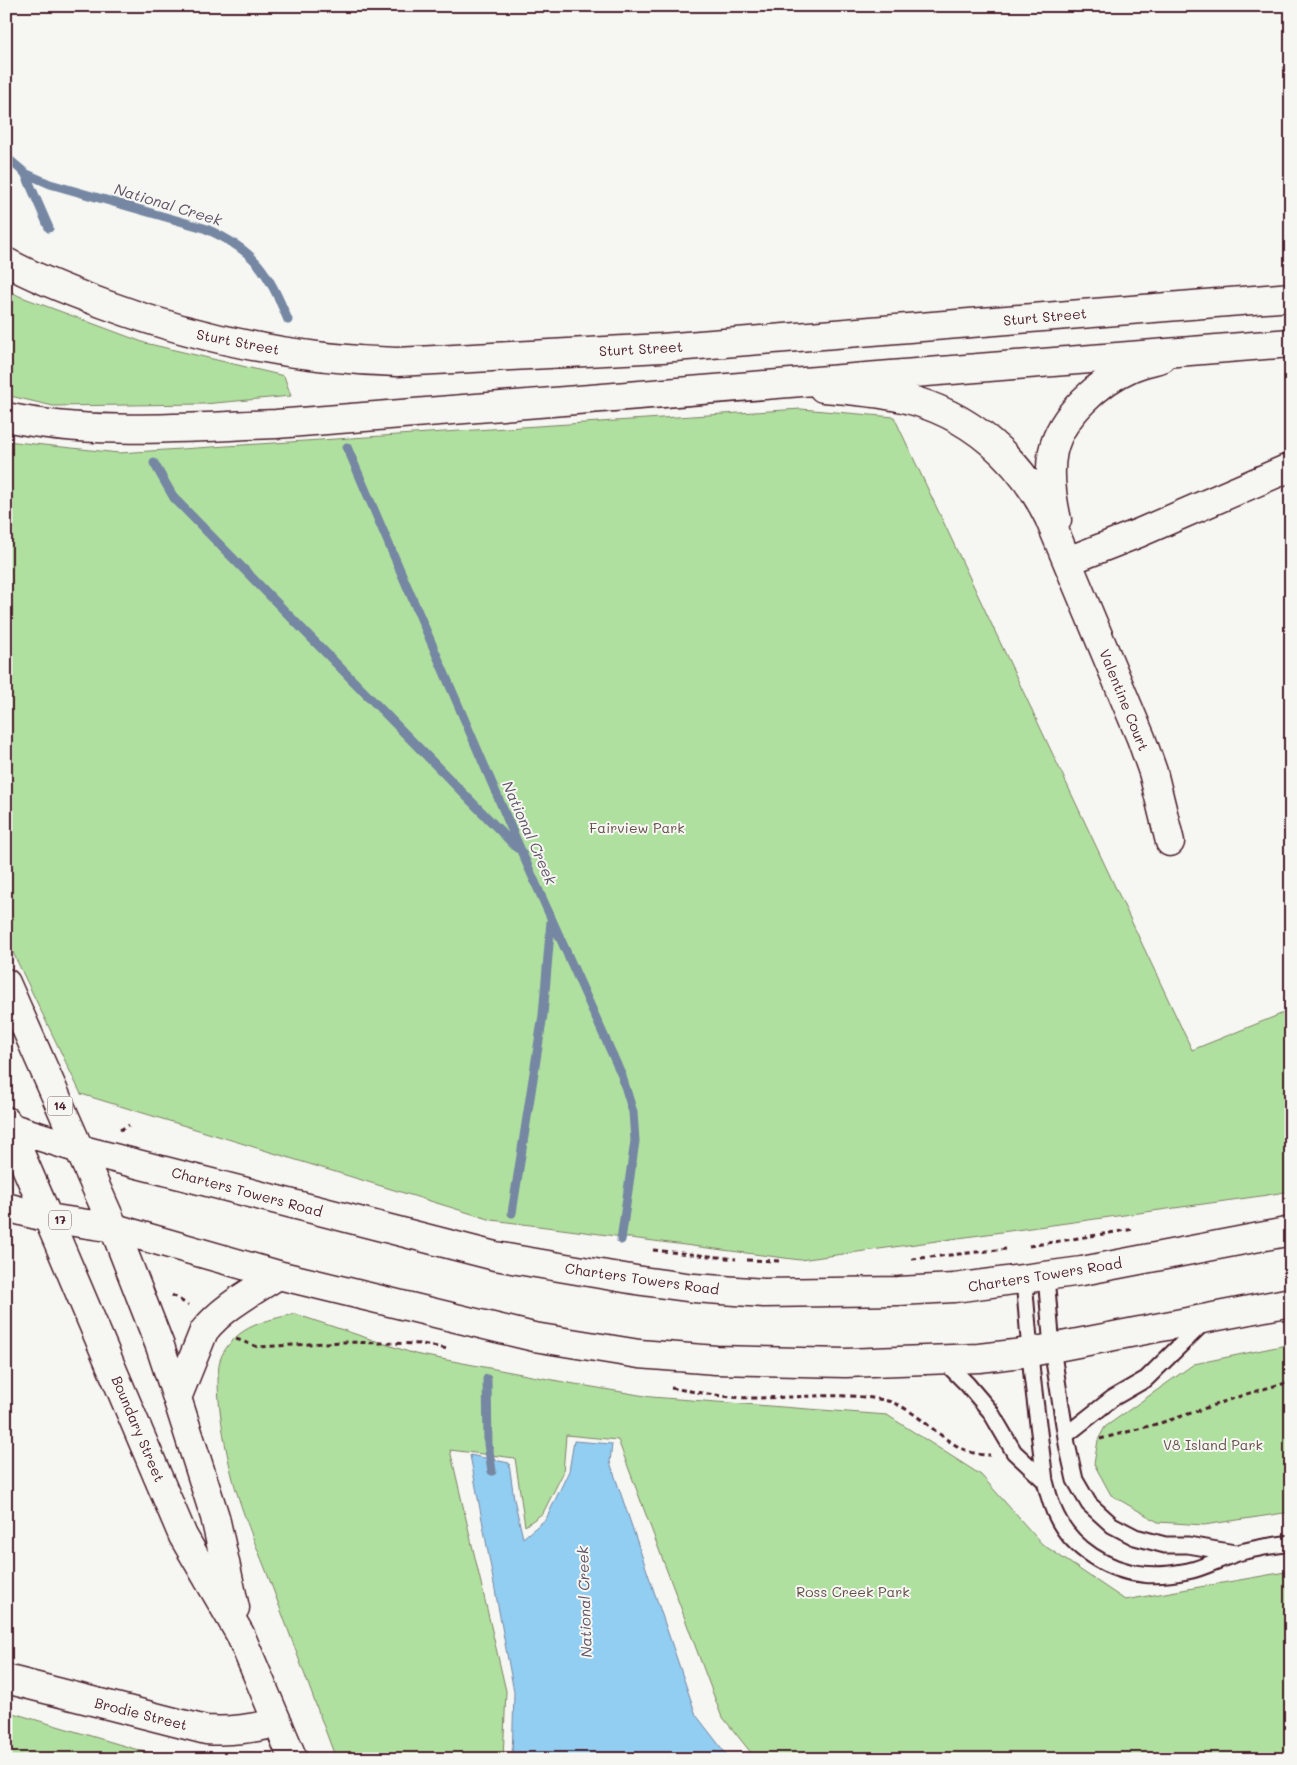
<svg xmlns="http://www.w3.org/2000/svg" width="1297" height="1765" viewBox="0 0 1297 1765" font-family="Mali,sans-serif">
	<style>
		.green { fill: #b0e09f; stroke: #7d8065 }
		.water { fill: #92cdf2; stroke: #7587a2 }
		.lines { fill: none; stroke-linecap: round; stroke-linejoin: round }
		.stream { stroke: #7587a2; stroke-width: 9 }
		.service-casing { stroke: #4a1f2b; stroke-width: 19 }
		.minor-casing { stroke: #4a1f2b; stroke-width: 31 }
		.secondary-casing { stroke: #4a1f2b; stroke-width: 31 }
		.primary-casing { stroke: #4a1f2b; stroke-width: 31 }
		.path { stroke: #4a1f2b; stroke-width: 3; stroke-dasharray: 5 4; stroke-linecap: butt }
		.service { stroke: #f6f6f2; stroke-width: 15 }
		.minor { stroke: #f6f6f2; stroke-width: 28 }
		.secondary { stroke: #f6f6f2; stroke-width: 28 }
		.primary { stroke: #f6f6f2; stroke-width: 28 }
		.labels { text-anchor: middle; stroke-width: 4; stroke-linejoin: round; paint-order: stroke }
		.shield { fill: #f6f6f2; stroke: #7e6067; stroke-width: 1 }
		.shield-label { font-size: 12px; font-weight: bold; fill: #4a1f2b }
		.street-label { font-size: 14px; fill: #4a1f2b; stroke: #f6f6f2 }
		.park-label { font-size: 14px; fill: #644f48; stroke: #f6f6f2 }
		.water-label { font-size: 15px; font-style: italic; fill: #605367; stroke: #f6f6f2 }
	</style>
	<rect width="100%" height="100%" fill="#f6f6f2"/>
	<filter id="ink" filterUnits="userSpaceOnUse"><feTurbulence type="fractalNoise" baseFrequency=".02" numOctaves="2"/><feDisplacementMap in="SourceGraphic" scale="10" xChannelSelector="R" yChannelSelector="G"/><feConvolveMatrix kernelMatrix="1 2 1 2 8 2 1 2 1" color-interpolation-filters="sRGB"/></filter>
	<g filter="url(#ink)">
		<path class="green" d="M6 289 19 296 145 343 284 376 291 396 204 404 53 406 6 395Z
			M801 409 894 417 1192 1050 1291 1010V1191L1261 1196 800 1260 492 1220 81 1094 6 938V441L119 453Z
			M295 1314 415 1354 569 1383 651 1397 887 1415 981 1475 1042 1544 1125 1600 1291 1571V1759H756L721 1715 618 1440 566 1435 563 1473 543 1513 525 1526 515 1458 450 1450 506 1691 503 1759H336C314 1700 292 1640 270 1581 259 1552 246 1523 237 1493 228 1466 210 1378 222 1355 237 1326 266 1320 295 1314Z
			M1291 1344V1512L1204 1525 1158 1522 1111 1495 1094 1464 1098 1440 1105 1427 1194 1364Z
			M6 1711 169 1759H6Z"/>
		<path class="water" d="M574 1441 612 1444 610 1462 696 1715 730 1759H512L514 1692 470 1455 509 1463 514 1499 523 1538 546 1519 569 1471Z"/>
		<g class="lines">
			<path class="stream" d="M6 157 25 173 50 184 204 228C255 250 267 270 288 320
				M25 173 49 228
				M347 447 522 853 622 1076 633 1112 635 1141 621 1240
				M154 463 174 498 517 848
				M512 1213 543 1015 551 921
				M487 1379 488 1444 492 1471"/>
			<g class="service-casing">
				<path id="service" d="M1046 1276 1052 1348 1067 1444 1075 1480 1089 1504 1112 1525 1135 1537 1165 1545H1188L1235 1553
					M1024 1280 1032 1375 1045 1481C1048 1493 1051 1506 1057 1517 1072 1548 1108 1571 1142 1574 1157 1576 1173 1574 1188 1571 1204 1568 1219 1559 1235 1554 1252 1548 1272 1546 1291 1543
					M942 1359 967 1384 990 1411 1014 1452 1045 1481
					M1066 1435 1113 1398 1146 1379 1205 1321"/>
			</g>
			<g class="minor-casing">
				<path id="minor" d="M823 388C850 390 877 392 903 398 968 413 1020 458 1049 518L1141 738 1153 772 1170 842
					M1057 520C1052 498 1048 474 1053 451 1061 415 1100 381 1132 367 1142 363 1152 361 1162 358
					M1068 561 1139 533 1291 467
					M6 1679 206 1730C231 1732 253 1728 278 1723"/>
			</g>
			<g class="secondary-casing">
				<path id="secondary" d="M6 262C37 279 71 292 104 304 198 339 297 359 397 362L662 348 1291 297
					M6 417C94 436 187 427 276 424L1291 343
					M79 1149 495 1256 642 1281 694 1288 764 1293 899 1291 954 1288 1082 1271 1291 1231
					M48 1218 183 1536 240 1634 293 1759
					M114 1228 278 1275 534 1337 639 1354 716 1360 845 1363 979 1358 1031 1352 1291 1302
					M114 1228 160 1346 177 1398 215 1517 235 1608
					M177 1398 204 1331C223 1307 252 1292 278 1275"/>
			</g>
			<g class="primary-casing">
				<path id="primary" d="M6 983 114 1228
					M6 1121 48 1218
					M6 1126 79 1149
					M6 1207 48 1218 114 1228"/>
			</g>
			<path class="path" d="M120 1130 129 1125
				M1029 1246 1134 1229
				M653 1250 736 1259
				M912 1259 1006 1249
				M747 1260 781 1261
				M172 1295 188 1305
				M236 1339 258 1347 343 1342 422 1344 448 1349
				M671 1388C691 1391 711 1395 731 1397 781 1401 834 1390 884 1400 924 1409 947 1456 990 1455
				M1100 1439C1123 1433 1147 1427 1170 1420 1211 1407 1249 1391 1291 1382"/>
			<use href="#service" class="service"/>
			<use href="#minor" class="minor"/>
			<use href="#secondary" class="secondary"/>
			<use href="#primary" class="primary"/>
		</g>
	</g>
	<g class="labels">
		<g class="shield">
			<rect x="47.5" y="1096.5" width="25" height="19" rx="4"/>
			<rect x="49" y="1210.5" width="22" height="19" rx="4"/>
		</g>
		<g class="shield-label">
			<text x="60" y="1110">14</text>
			<text x="60" y="1224">17</text>
		</g>
		<g class="street-label">
			<text transform="translate(1045 317) rotate(-5)" y="5">Sturt Street</text>
			<text transform="translate(238 342) rotate(11)" y="5">Sturt Street</text>
			<text transform="translate(641 349) rotate(-3)" y="5">Sturt Street</text>
			<text transform="translate(1124 700) rotate(68)" y="5">Valentine Court</text>
			<text transform="translate(247 1192) rotate(15)" y="5">Charters Towers Road</text>
			<text transform="translate(1045 1275) rotate(-9)" y="5">Charters Towers Road</text>
			<text transform="translate(642 1279) rotate(8)" y="5">Charters Towers Road</text>
			<text transform="translate(138 1429) rotate(67)" y="5">Boundary Street</text>
			<text transform="translate(141 1714) rotate(14)" y="5">Brodie Street</text>
		</g>
		<g class="park-label">
			<text x="637" y="833">Fairview Park</text>
			<text x="1213" y="1450">V8 Island Park</text>
			<text x="853" y="1597">Ross Creek Park</text>
		</g>
		<g class="water-label">
			<text transform="translate(168 205) rotate(17)" y="5">National Creek</text>
			<text transform="translate(529 833) rotate(66)" y="5">National Creek</text>
			<text transform="translate(585 1602) rotate(-92)" y="5">National Creek</text>
		</g>
	</g>
	<rect width="1297" height="1765" fill="none" stroke="#f6f6f2" stroke-width="25"/>
	<rect x="12" y="12" width="1272" height="1740" fill="none" stroke="#4a1f2b" stroke-width="2" filter="url(#ink)"/>
</svg>
